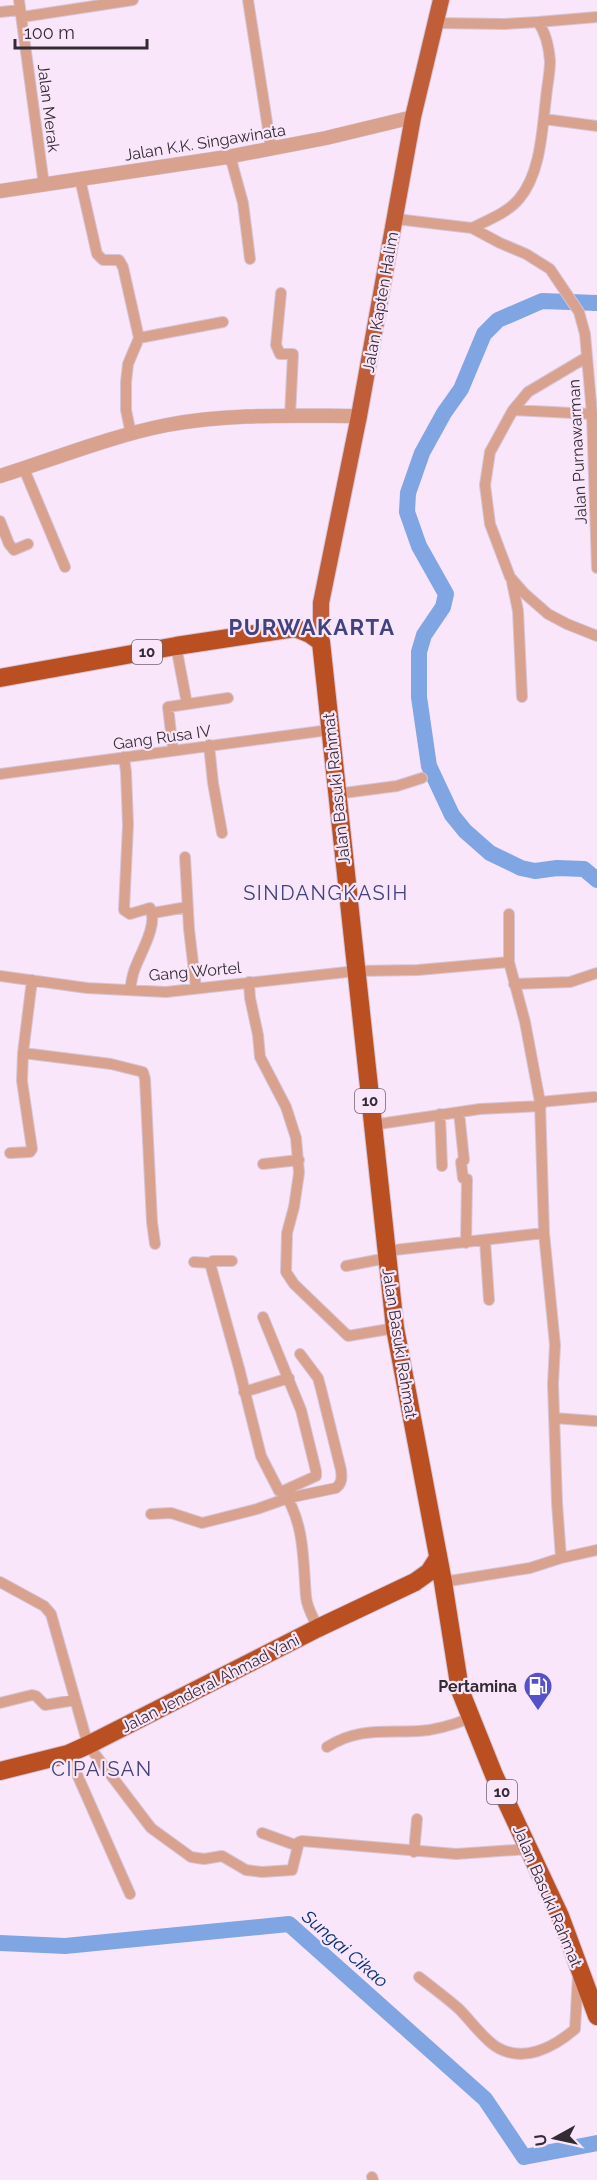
<svg xmlns="http://www.w3.org/2000/svg" width="597" height="2180" viewBox="0 0 597 2180" font-family="Raleway,sans-serif">
	<style>
		.lines { fill: none; stroke-linecap: round; stroke-linejoin: round }
		.river { stroke: #7fa5e3; stroke-width: 16 }
		.minor-casing { stroke: #d6c4d6; stroke-width: 12 }
		.tertiary-casing { stroke: #d6c4d6; stroke-width: 15 }
		.primary-casing { stroke: #d6c4d6; stroke-width: 18 }
		.trunk-casing { stroke: #d6c4d6; stroke-width: 20 }
		.minor { stroke: #d9a28e; stroke-width: 10 }
		.tertiary { stroke: #d9a28e; stroke-width: 14 }
		.primary { stroke: #c05e39; stroke-width: 16 }
		.trunk { stroke: #ba5021; stroke-width: 18 }
		.labels { text-anchor: middle; stroke-width: 4.5; stroke-linejoin: round; paint-order: stroke }
		.shield { fill: #fae6fa; stroke: #6f636e; stroke-width: 1.5 }
		.shield-label { font-size: 15px; font-weight: bold; fill: #332b32 }
		.street-label { font-size: 16px; fill: #332b32; stroke: #fae6fa }
		.poi-label { font-size: 16px; font-weight: bold; fill: #332b32; stroke: #fae6fa; text-anchor: end }
		.water-label { font-size: 18px; font-style: italic; fill: #022f75; stroke: #fae6fa }
		.quarter-label { font-size: 20px; letter-spacing: 1.5px; fill: #414380; stroke: #fae6fa }
		.district-label { font-size: 22px; font-weight: bold; letter-spacing: 1.5px; fill: #414380; stroke: #fae6fa }
	</style>
	<rect width="100%" height="100%" fill="#fae6fa"/>
	<g class="lines">
		<path class="river" d="M597 303 542 301 498 320 484 334 461 389 444 413 422 453 408 493 407 512 419 546 446 594 443 607 424 635 419 652V697L429 766 452 815 465 831 490 853 521 868 535 871 557 868 584 869 597 880
			M0 1943 65 1946 289 1924 485 2099 524 2157 597 2143"/>
		<g class="minor-casing">
			<path id="minor" d="M19 0 44 185
				M248 0 271 148
				M0 12 20 10
				M22 17 133 0
				M538 22 597 17
				M434 23 504 24 538 22C546 33 549 48 550 61 550 73 547 86 546 98 542 130 541 173 519 199 507 213 488 220 472 228
				M544 119 597 126
				M227 157 232 163 243 203 250 259
				M80 179 97 254 103 260H119L123 267 139 338 128 364 126 382V410L131 434
				M396 219 472 228 500 243 526 254 550 269 579 312 585 334 592 414 597 568
				M281 293 276 345 280 354H293L290 416
				M139 338 223 322
				M587 357 528 392 513 410 490 452 485 485 490 524 510 577 524 593 548 614 567 624 597 636
				M513 410 592 414
				M24 469 65 567
				M0 521 9 544 14 550 28 544
				M512 582 518 611 522 697
				M176 646 187 704
				M209 745 213 783 222 833
				M173 750 168 707 228 698
				M124 757 126 772 128 825 124 910 130 914 150 908C159 925 139 955 134 971 132 977 131 984 130 990
				M0 774 329 730
				M336 794 397 786 422 778
				M185 857 189 929 196 988
				M153 913 187 907
				M509 914V962
				M0 976 87 988 166 992 356 971 418 970 509 962 525 1022 540 1102 544 1233 555 1345 553 1384 557 1503 561 1558 530 1568 443 1582
				M32 980 23 1053 111 1064 143 1072 145 1079 152 1222 155 1244
				M249 982 250 998 258 1035 260 1057 286 1107 296 1138 299 1173 294 1207 287 1233 286 1272 294 1284 348 1336 395 1328
				M514 984 570 982 597 973
				M540 1102 594 1097
				M459 1112 464 1160 461 1162 463 1178 467 1179 466 1243
				M440 1114 442 1166
				M372 1125 480 1109 541 1106
				M10 1153 30 1152 32 1149 22 1081 23 1053
				M263 1164 299 1160
				M485 1241 489 1300
				M386 1251 544 1233
				M232 1261H213L211 1267 239 1368 261 1456 279 1491H283C305 1523 303 1561 306 1597 307 1608 314 1619 318 1628
				M194 1262 211 1263
				M346 1266 387 1258
				M263 1317 301 1410 316 1471V1476L283 1491
				M244 1392 289 1378
				M554 1418 595 1421
				M151 1514 171 1513 202 1523 257 1509 288 1498 336 1488C342 1483 342 1478 341 1470L321 1389 318 1378 300 1354
				M561 1558 597 1550
				M0 1582 44 1606 51 1614 88 1745 151 1828 191 1857 204 1859 222 1856 246 1870 262 1872 292 1870 299 1842 302 1841 456 1854 529 1849
				M0 1703 32 1695 36 1696 45 1705 75 1700
				M327 1747C358 1727 385 1733 419 1731 437 1730 453 1725 470 1718
				M68 1754 130 1894
				M262 1833 298 1846
				M414 1852 417 1819
				M419 1977C433 1988 447 1998 459 2009 471 2021 482 2037 495 2046 522 2064 553 2048 575 2029L578 1975
				M372 2177 373 2180"/>
		</g>
		<g class="tertiary-casing">
			<path id="tertiary" d="M0 191 227 157 326 138 413 117
				M0 476C54 459 111 436 167 425 230 413 296 416 359 416"/>
		</g>
		<g class="primary-casing">
			<path id="primary" d="M321 642V603L359 416 413 117 441 0"/>
		</g>
		<g class="trunk-casing">
			<path id="trunk" d="M0 678 176 646 295 628 310 634 321 642 395 1328 443 1582 460 1690 494 1775 560 1916 597 2016
				M0 1771 68 1754 88 1745 318 1628 415 1582 429 1572 438 1558"/>
		</g>
		<use href="#minor" class="minor"/>
		<use href="#tertiary" class="tertiary"/>
		<use href="#primary" class="primary"/>
		<use href="#trunk" class="trunk"/>
	</g>
	<defs>
		<g id="fuel-pin" transform="scale(1.5)"><path d="M0 17L-7.5 6A9.5 9.5 0 1 1 7.5 6Z" fill="#5551c8" stroke="#fae6fa"/><path d="M-5.5-6h7V0h2V4h1.3V-2.5L3-4.5l.8-.8L6-3V5H2.5V1h-1V6h-7ZM-4.2-4.7v3.2H.2V-4.7Z" fill="#fff"/></g>
	</defs>
	<g fill-rule="evenodd">
		<use href="#fuel-pin" x="538" y="1686"/>
	</g>
	<g class="labels">
		<g class="shield">
			<rect x="132" y="640" width="30" height="24" rx="4.5"/>
			<rect x="355" y="1089" width="30" height="24" rx="4.5"/>
			<rect x="487" y="1780" width="30" height="24" rx="4.5"/>
		</g>
		<g class="shield-label">
			<text x="147" y="657">10</text>
			<text x="370" y="1106">10</text>
			<text x="502" y="1797">10</text>
		</g>
		<g class="street-label">
			<text transform="translate(49 108) rotate(83)" y="6">Jalan Merak</text>
			<text transform="translate(205 142) rotate(-9)" y="6">Jalan K.K. Singawinata</text>
			<text transform="translate(380 302) rotate(-80)" y="6">Jalan Kapten Halim</text>
			<text transform="translate(577 452) rotate(-93)" y="6">Jalan Purnawarman</text>
			<text transform="translate(162 737) rotate(-8)" y="6">Gang Rusa IV</text>
			<text transform="translate(336 789) rotate(-96)" y="6">Jalan Basuki Rahmat</text>
			<text transform="translate(195 971) rotate(-5)" y="6">Gang Wortel</text>
			<text transform="translate(400 1343) rotate(81)" y="6">Jalan Basuki Rahmat</text>
			<text transform="translate(210 1683) rotate(-27)" y="6">Jalan Jenderal Ahmad Yani</text>
			<text transform="translate(548 1896) rotate(67)" y="6">Jalan Basuki Rahmat</text>
		</g>
		<g class="poi-label">
			<text x="517" y="1692">Pertamina</text>
		</g>
		<g class="water-label">
			<text transform="translate(345 1949) rotate(41)" y="6">Sungai Cikao</text>
		</g>
		<g class="quarter-label">
			<text x="326" y="900">SINDANGKASIH</text>
			<text x="102" y="1776">CIPAISAN</text>
		</g>
		<g class="district-label">
			<text x="312" y="635">PURWAKARTA</text>
		</g>
	</g>
	<g transform="translate(555 2138) rotate(262)" stroke="#fae6fa" stroke-width="4.5" paint-order="stroke">
	<path d="M0-4.5L10 22L0 15L-10 22Z" fill="#332b32"/>
	<text y="-9" font-size="16" font-weight="bold" text-anchor="middle" fill="#332b32">U</text>
	</g>
	<path d="M15 39v9h132v-9" fill="none" stroke="#332b32" stroke-width="3"/>
	<text x="24" y="39" font-size="18" fill="#332b32" stroke="#fae6fa" stroke-width="4.5" paint-order="stroke">100 m</text>
</svg>
